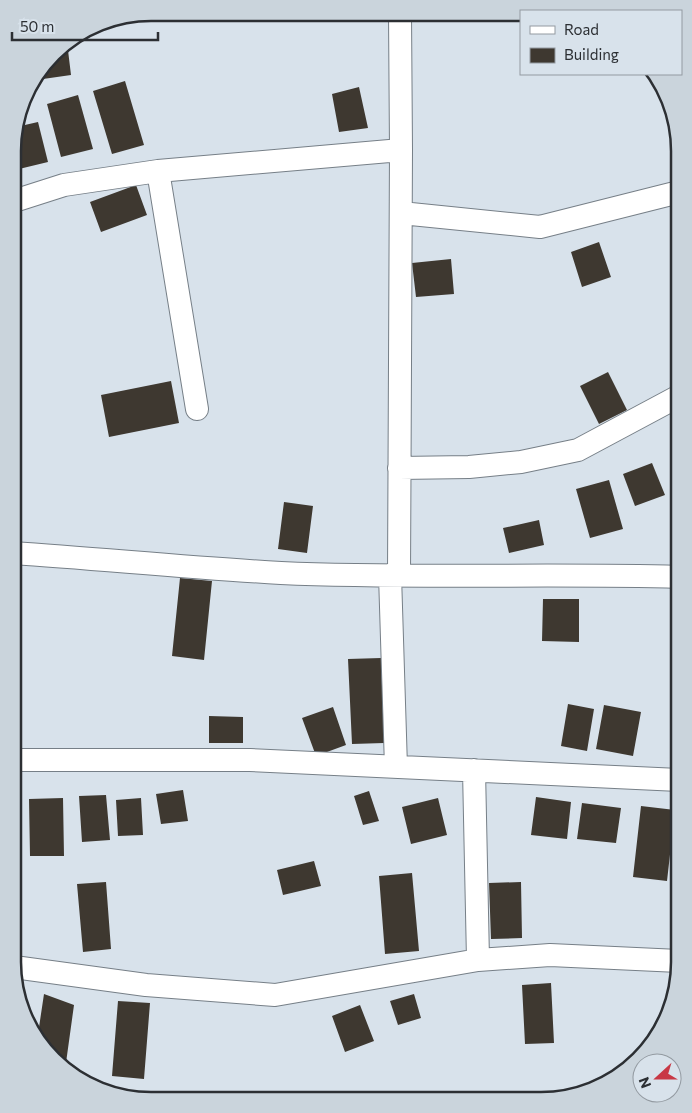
<svg xmlns="http://www.w3.org/2000/svg" width="692" height="1113" viewBox="0 0 692 1113" font-family="Commissioner,sans-serif">
	<style>
		.building { fill: #3e3830 }
		.lines { fill: none; stroke-linecap: round; stroke-linejoin: round }
		.minor-casing { stroke: #767f87; stroke-width: 24 }
		.minor { stroke: #fff; stroke-width: 22 }
		.rim { fill: none; stroke: #2c2f33; stroke-width: 2.5 }
	</style>
	<rect width="100%" height="100%" fill="#d8e2eb"/>
	<path class="building" d="M67 42 71 75 36 80V78L60 47Z
		M125 81 144 145 112 154 93 91Z
		M359 87 368 128 339 132 332 94Z
		M78 95 93 149 61 157 47 104Z
		M38 122 48 162 19 169 14 144 16 127Z
		M136 185 147 215 101 232 90 202Z
		M599 242 611 277 582 287 571 252Z
		M451 259 454 294 416 297 412 263Z
		M608 372 627 410 599 424 580 386Z
		M171 381 179 423 109 437 101 395Z
		M652 463 665 495 635 506 623 474Z
		M609 480 623 529 590 538 576 489Z
		M284 502 313 506 307 553 278 549Z
		M539 520 544 545 509 553 503 528Z
		M180 578 212 581 204 660 172 656Z
		M543 599H579V642L542 641Z
		M381 658 384 743 352 744 348 659Z
		M568 704 594 709 587 751 561 746Z
		M604 705 641 712 633 756 596 749Z
		M333 707 346 745 316 756 302 718Z
		M209 716 243 717V743H209Z
		M183 790 188 821 161 824 156 794Z
		M369 791 379 821 363 825 354 796Z
		M106 795 110 840 82 842 79 796Z
		M536 797 571 802 567 839 531 835Z
		M63 798 64 856H30L29 799Z
		M141 798 143 835 118 836 116 800Z
		M438 798 447 835 411 844 402 807Z
		M582 803 621 808 616 843 577 839Z
		M641 806 675 810 667 881 633 877Z
		M314 861 321 886 283 895 277 870Z
		M412 873 419 951 385 954 379 876Z
		M106 882 111 949 83 952 77 884Z
		M521 882 522 938 491 939 489 883Z
		M13 907H17V943H13Z
		M551 983 554 1043 525 1044 522 985Z
		M44 994 74 1005 65 1070 38 1034Z
		M414 994 421 1018 398 1025 390 1001Z
		M118 1001 150 1003 144 1079 112 1076Z
		M360 1005 374 1041 345 1052 332 1016Z"/>
	<g class="lines">
		<g class="minor-casing">
			<path id="minor" d="M400 14 401 150
				M158 171 197 409
				M14 201 64 185 158 171 401 150 399 576
				M401 213 540 227 679 192
				M399 468 469 467 521 462 578 450 679 396
				M13 553C102 559 192 568 281 573 414 579 547 573 679 577
				M390 575 396 767
				M13 760H250L679 780
				M474 770 478 960
				M14 967 146 985 275 995 478 960 550 955 679 961"/>
		</g>
		<use href="#minor" class="minor"/>
	</g>
	<path d="M0 0H692V1113H0ZM151 21H541A130 130 0 0 1 671 151V962A130 130 0 0 1 541 1092H151A130 130 0 0 1 21 962V151A130 130 0 0 1 151 21Z" fill="#cad4dc" fill-rule="evenodd"/>
	<path class="rim" d="M151 21H541A130 130 0 0 1 671 151V962A130 130 0 0 1 541 1092H151A130 130 0 0 1 21 962V151A130 130 0 0 1 151 21Z"/>
	<rect x="520" y="10" width="162" height="65" fill="#d8e2eb" stroke="#939aa1"/>
	<rect x="530" y="26" width="25" height="8" fill="#ffffff" stroke="#939aa1"/>
	<text x="564" y="35" font-size="15" fill="#2c2f33">Road</text>
	<rect x="530" y="48" width="25" height="15" fill="#3e3830" stroke="#939aa1"/>
	<text x="564" y="60" font-size="15" fill="#2c2f33">Building</text>
	<g transform="translate(657 1078) rotate(249)"><circle r="24" fill="#d8e2eb" stroke="#939aa1"/>
	<path d="M0-4L9 19L0 12L-9 19Z" fill="#c83845"/>
	<text y="-8" font-size="14" font-weight="bold" text-anchor="middle" fill="#2c2f33">N</text>
	</g>
	<path d="M12 32v8h146v-8" fill="none" stroke="#2c2f33" stroke-width="2.5"/>
	<text x="20" y="32" font-size="15" fill="#2c2f33" stroke="#d8e2eb" stroke-width="4" paint-order="stroke">50 m</text>
</svg>
